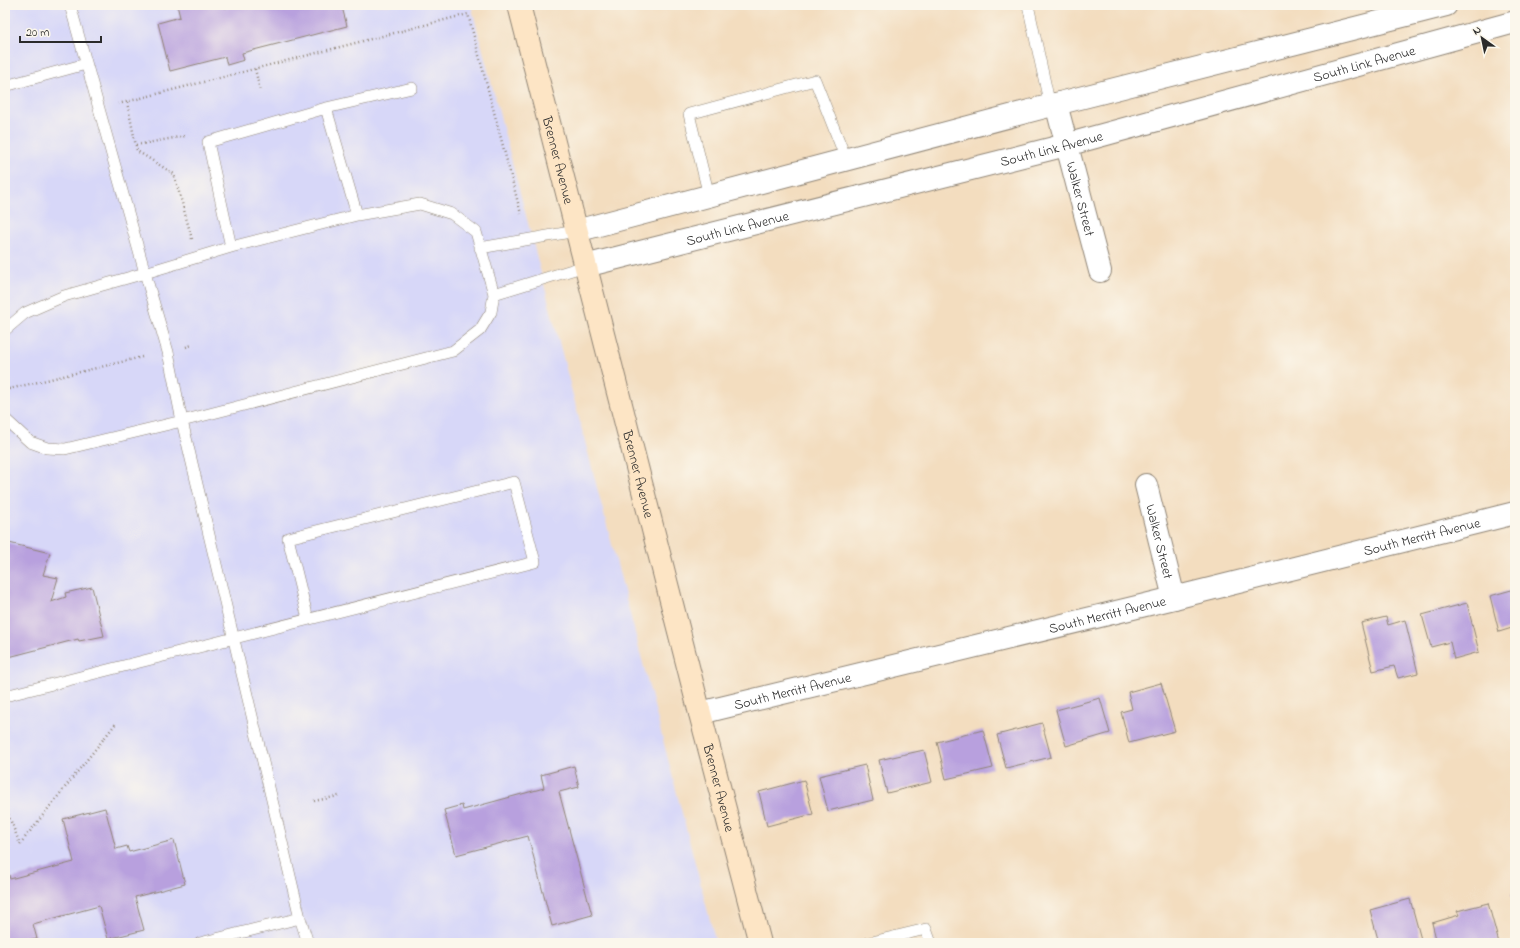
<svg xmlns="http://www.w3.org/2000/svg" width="1520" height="948" viewBox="0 0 1520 948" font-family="'Indie Flower',sans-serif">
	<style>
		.built { fill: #d7d7f8 }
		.building { fill: #b8a0de }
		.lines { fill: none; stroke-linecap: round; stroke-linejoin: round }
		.lane-casing { stroke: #8f8475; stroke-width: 12 }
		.street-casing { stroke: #8f8475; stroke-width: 24 }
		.secondary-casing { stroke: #8f8475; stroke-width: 24 }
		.path { stroke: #8f8475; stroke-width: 2.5; stroke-dasharray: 1 3; stroke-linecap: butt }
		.lane { stroke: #fff; stroke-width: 11 }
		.street { stroke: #fff; stroke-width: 22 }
		.secondary { stroke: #fde5c5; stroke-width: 22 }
		.labels { text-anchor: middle; stroke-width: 3; stroke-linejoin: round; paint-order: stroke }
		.street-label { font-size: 14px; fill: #2b2b2b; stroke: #fbf7ec }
	</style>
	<rect width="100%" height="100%" fill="#fbf7ec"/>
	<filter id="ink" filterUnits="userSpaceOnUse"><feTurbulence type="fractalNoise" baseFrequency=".025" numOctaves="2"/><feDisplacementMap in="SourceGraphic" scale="8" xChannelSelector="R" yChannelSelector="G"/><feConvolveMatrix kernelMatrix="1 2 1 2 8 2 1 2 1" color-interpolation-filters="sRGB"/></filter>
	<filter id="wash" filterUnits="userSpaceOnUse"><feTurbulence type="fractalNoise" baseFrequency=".012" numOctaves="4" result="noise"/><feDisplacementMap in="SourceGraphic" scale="16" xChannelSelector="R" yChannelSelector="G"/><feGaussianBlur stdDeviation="0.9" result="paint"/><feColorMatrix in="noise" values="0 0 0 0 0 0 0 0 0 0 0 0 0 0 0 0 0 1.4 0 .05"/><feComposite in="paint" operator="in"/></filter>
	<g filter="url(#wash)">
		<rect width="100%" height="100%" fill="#f3ddbf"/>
		<path class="built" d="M5 5H471L716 943H5Z"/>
		<g id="blocks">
			<path class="building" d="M177 5H224L225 8 238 5 349 6 342 7 347 26 242 53 244 60 227 65 225 57 170 71 158 23 180 17Z
				M5 542 50 553 43 575 58 578 51 602 66 597 65 593 92 587 104 636 79 641 78 639 5 658Z
				M1515 589V627L1499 632 1490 596Z
				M1467 603 1479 652 1454 659 1450 642 1431 647 1422 615Z
				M1386 617 1388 625 1405 620 1418 673 1398 678 1394 666 1373 671 1361 623Z
				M1161 683 1175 731 1129 743 1121 712 1132 709 1128 692Z
				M1100 698 1110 733 1066 746 1056 710Z
				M1042 723 1051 757 1006 768 997 735Z
				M983 730 993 768 946 779 937 742Z
				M924 750 932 782 887 793 879 760Z
				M865 765 873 800 828 811 819 776Z
				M574 766 579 787 559 792 592 915 552 926 528 836 456 855 444 810 462 805 463 810 544 788 541 775Z
				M804 780 813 814 767 826 759 792Z
				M105 808 116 849 127 846 129 852 174 840 185 884 135 897 144 930 108 939 99 906 33 924 37 939 19 943H5V861L10 879 74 862 63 819Z
				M1515 893V908L1511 894Z
				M1410 899 1422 943H1379L1370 910Z
				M1488 903 1499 943H1437L1432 923 1459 915 1457 911Z"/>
		</g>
	</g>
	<g filter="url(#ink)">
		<use href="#blocks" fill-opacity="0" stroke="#8f8475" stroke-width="1"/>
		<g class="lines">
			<g class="lane-casing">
				<path id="lane" d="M1028 5 1050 106
					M5 86 86 64
					M326 108 412 88
					M709 196 689 114 815 80 846 159
					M420 204 452 214 476 232 494 294 491 312 480 330 453 351 182 421 168 352 145 273 231 247 357 215Z
					M231 247 208 142 326 108 357 215
					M480 248 576 231
					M494 294 585 266
					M5 330 25 313 64 296 145 273 70 5
					M5 419 30 442 47 448 65 449 182 421 300 918 308 943
					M5 696 535 562 514 482 288 538 308 619
					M200 943 300 918
					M868 943 926 929 931 943"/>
			</g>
			<g class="street-casing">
				<g id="street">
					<path id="s1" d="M1056 104 1100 271"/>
					<path d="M576 231 1056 104 1446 5"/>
					<path id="s2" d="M585 266 1066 145 1515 22"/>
					<path id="s3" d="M1146 485 1174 598"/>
					<path id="s4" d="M700 713 1174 598 1515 513"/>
				</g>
			</g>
			<g class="secondary-casing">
				<g id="secondary">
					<path id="s5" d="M519 5 697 702 760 943"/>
				</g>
			</g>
			<path class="path" d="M255 69 260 90
				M127 102 137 151 174 174 192 239
				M118 104 468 14 521 214
				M136 145 185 136
				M186 347 192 345
				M5 390 142 357
				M314 801 339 796
				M5 807 20 844 117 722"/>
			<use href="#lane" class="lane"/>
			<use href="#street" class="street"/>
			<use href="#secondary" class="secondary"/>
		</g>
	</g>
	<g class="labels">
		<g class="street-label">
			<text dy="5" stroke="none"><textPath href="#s2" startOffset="805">South Link Avenue</textPath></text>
			<text dy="5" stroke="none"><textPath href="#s2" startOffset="481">South Link Avenue</textPath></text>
			<text dy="5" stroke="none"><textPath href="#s5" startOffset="160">Brenner Avenue</textPath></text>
			<text dy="5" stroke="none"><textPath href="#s1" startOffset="98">Walker Street</textPath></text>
			<text dy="5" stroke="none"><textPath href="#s2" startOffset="157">South Link Avenue</textPath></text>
			<text dy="5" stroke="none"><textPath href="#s5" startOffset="484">Brenner Avenue</textPath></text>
			<text dy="5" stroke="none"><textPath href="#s4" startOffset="743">South Merritt Avenue</textPath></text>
			<text dy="5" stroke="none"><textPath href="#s3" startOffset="58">Walker Street</textPath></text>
			<text dy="5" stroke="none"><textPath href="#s4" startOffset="419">South Merritt Avenue</textPath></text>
			<text dy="5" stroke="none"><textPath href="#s4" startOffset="95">South Merritt Avenue</textPath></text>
			<text dy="5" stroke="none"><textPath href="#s5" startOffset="808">Brenner Avenue</textPath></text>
		</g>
	</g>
	<rect width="1520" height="948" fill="none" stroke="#fbf7ec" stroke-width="20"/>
	<g transform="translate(1482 38) rotate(327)" stroke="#fbf7ec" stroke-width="3" paint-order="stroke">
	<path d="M0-3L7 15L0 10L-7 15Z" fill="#2b2b2b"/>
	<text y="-6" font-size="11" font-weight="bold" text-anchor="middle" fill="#2b2b2b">N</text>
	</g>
	<path d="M20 36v6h81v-6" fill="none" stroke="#2b2b2b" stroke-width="2"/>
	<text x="26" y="36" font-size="12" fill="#2b2b2b" stroke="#fbf7ec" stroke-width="3" paint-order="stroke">20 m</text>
</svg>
